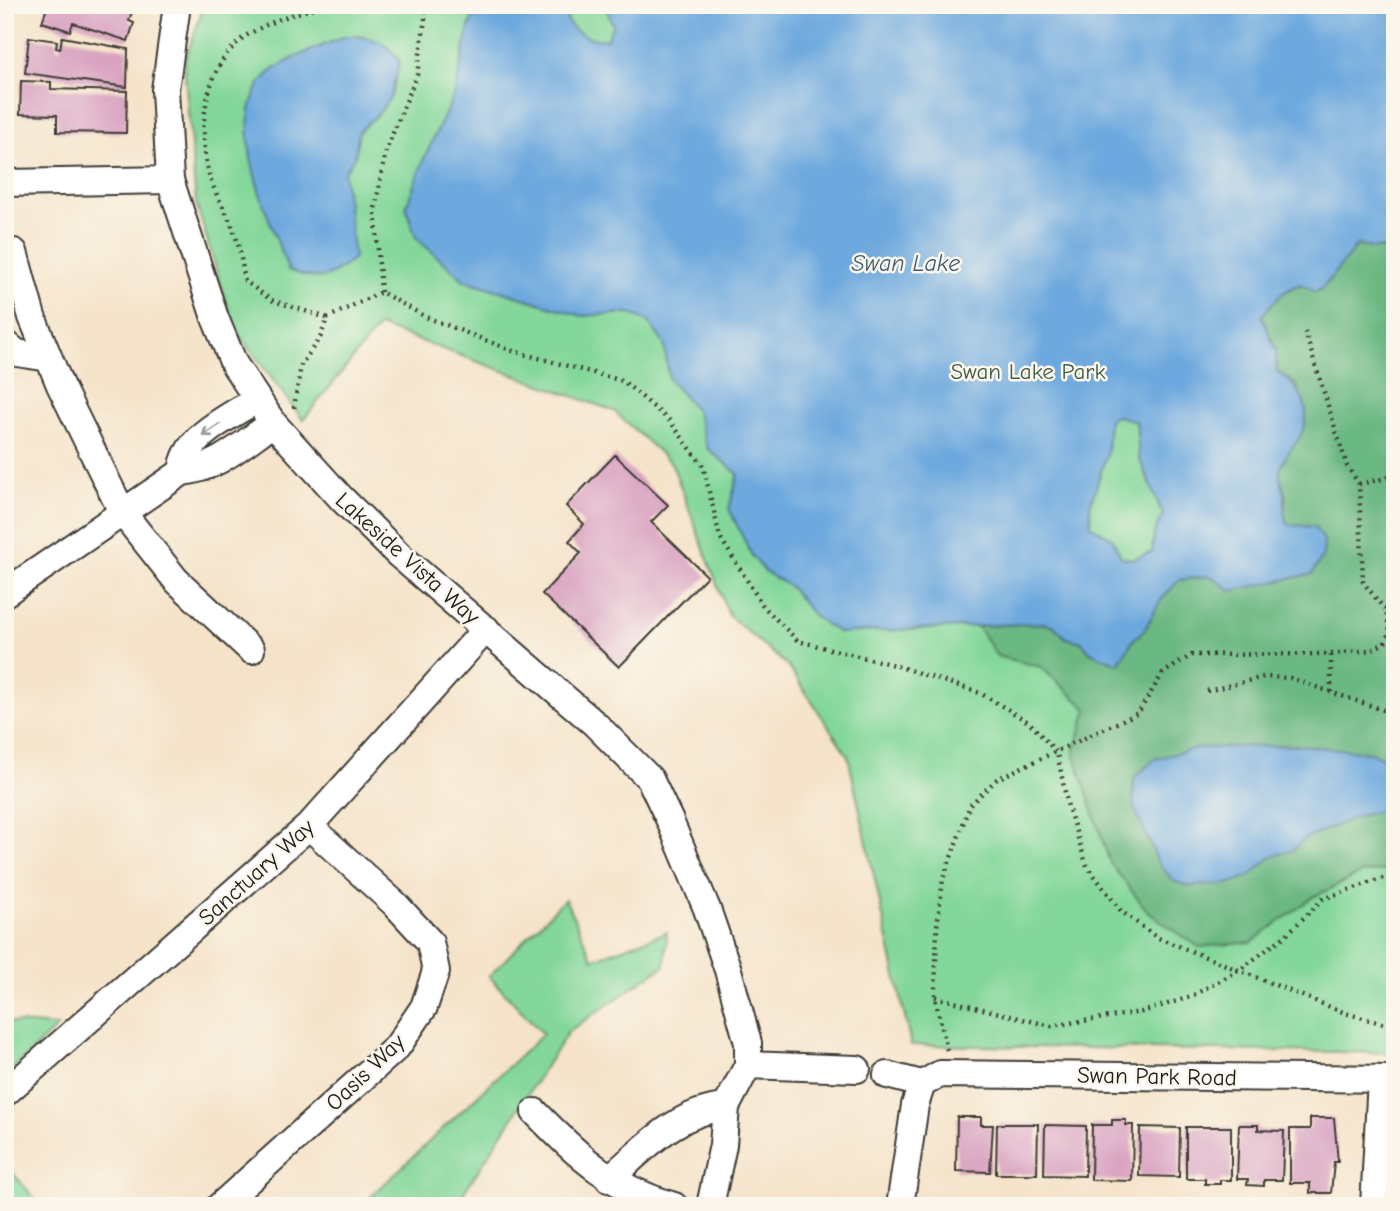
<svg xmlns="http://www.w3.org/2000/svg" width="1400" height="1211" viewBox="0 0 1400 1211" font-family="'Comic Neue',sans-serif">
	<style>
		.green { fill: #83d79a; stroke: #507a5b; stroke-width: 2 }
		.forest { fill: #6ab882; stroke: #436a4f; stroke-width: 2 }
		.water { fill: #6da9de; stroke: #44627d; stroke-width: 2; fill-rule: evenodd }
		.building { fill: #d8a0c0 }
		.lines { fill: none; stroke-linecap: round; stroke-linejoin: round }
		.minor-casing { stroke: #3d3a36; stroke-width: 30 }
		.path { stroke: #3d3a36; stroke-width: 4.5; stroke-dasharray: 2 5; stroke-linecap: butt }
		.minor { stroke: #fff; stroke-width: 26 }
		.oneway { stroke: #999 }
		.labels { text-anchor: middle; stroke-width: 5; stroke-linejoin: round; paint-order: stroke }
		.park-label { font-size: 23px; fill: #405d48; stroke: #fbf7ec }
		.street-label { font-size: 23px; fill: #1c1c1c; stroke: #fbf7ec }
		.water-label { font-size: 24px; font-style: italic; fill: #405b73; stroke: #fbf7ec }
	</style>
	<rect width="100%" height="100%" fill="#fbf7ec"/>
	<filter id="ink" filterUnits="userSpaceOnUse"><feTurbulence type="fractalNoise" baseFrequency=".0143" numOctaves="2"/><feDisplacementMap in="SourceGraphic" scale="14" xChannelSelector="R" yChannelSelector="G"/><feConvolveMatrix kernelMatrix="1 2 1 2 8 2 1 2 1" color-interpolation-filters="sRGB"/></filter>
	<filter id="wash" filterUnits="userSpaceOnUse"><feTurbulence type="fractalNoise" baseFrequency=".00686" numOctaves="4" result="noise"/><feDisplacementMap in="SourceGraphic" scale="28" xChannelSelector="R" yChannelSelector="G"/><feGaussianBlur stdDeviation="1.57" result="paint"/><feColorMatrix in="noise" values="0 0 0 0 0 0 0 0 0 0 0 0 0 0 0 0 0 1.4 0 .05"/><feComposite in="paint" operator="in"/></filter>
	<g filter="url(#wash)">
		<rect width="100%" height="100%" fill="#f5e3c9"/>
		<path class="green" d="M204 5H1395V1053L911 1045 848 756 788 666 729 616 672 464 614 411 379 326 303 420 234 328 196 203 184 63Z
			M565 899 593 959 667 932 665 965 568 1032 455 1206H361L543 1034 489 976Z
			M5 1022 58 1026 5 1076Z
			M5 1164 41 1206H5Z"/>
		<path class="forest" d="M1357 245 1376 249 1395 247V869L1362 873 1313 897 1252 942 1199 947 1149 913 1110 863 1074 753 1087 709 1041 667 997 656 977 626 1042 623 1054 626 1066 638 1082 642 1090 652 1118 664 1133 640 1145 629 1160 601 1179 580 1211 576 1314 527 1288 525 1282 513 1286 497 1279 473 1288 451 1301 434 1306 419 1297 385 1277 371 1276 351 1262 316C1272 303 1284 288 1302 284L1315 292 1322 289Z"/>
		<path class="water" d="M478 5H571L567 20C574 33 592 41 607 39L613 25 605 5H1395V246L1376 249 1357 245 1322 289 1315 292 1302 284C1284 288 1272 303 1262 316L1276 351 1277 371C1298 386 1315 407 1301 435 1294 447 1282 457 1280 472 1279 481 1286 490 1285 499 1285 510 1282 513 1288 524L1314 527 1324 540 1323 556 1312 574 1231 591 1211 576 1179 580 1160 601 1145 629 1133 640 1118 664 1090 652 1082 642 1066 638 1054 626 1043 623 839 633 815 617 789 586 765 572 752 556 729 509 738 474 707 448 696 410 669 379 664 344 648 321 629 313 582 316 464 280 416 238 406 207 423 161 455 93 469 27ZM1117 416 1136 421 1139 458 1163 515 1154 533 1152 552 1133 559 1121 557 1112 538 1091 526 1090 506 1107 453 1109 419Z
			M346 36C372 36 384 40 400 61L391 96 380 112 359 131 355 156 344 173 354 258C327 280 321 282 288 270 270 218 226 132 262 81 276 61 324 46 346 36Z
			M1297 745 1370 752 1395 764V800L1381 811 1358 816 1304 839 1293 850 1271 857 1250 876 1228 884 1188 886 1173 881 1158 862 1133 805 1134 778 1155 759 1197 748Z"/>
		<g id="blocks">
			<path class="building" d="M48 5H134L129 21 134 23 128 41 73 23 70 31 42 22Z
				M29 37 57 41 56 48 60 49 62 37 128 49 127 87 25 73Z
				M21 81 51 82V89L127 91 126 133 57 132V115L20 114Z
				M615 455 668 505 651 522 707 576 619 667 542 594 581 553 569 541 584 524 566 506Z
				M957 1117H981V1125H993L990 1172 956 1171Z
				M1310 1118H1334L1338 1162H1334L1331 1193H1310V1183H1290V1129H1310Z
				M1112 1120H1126V1125H1133L1132 1181 1091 1180 1092 1125H1112Z
				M997 1124H1038L1037 1174H996Z
				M1045 1125 1086 1126 1085 1176 1044 1175Z
				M1239 1125H1258V1130L1284 1131 1282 1180H1264V1186L1247 1185 1248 1179H1237Z
				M1140 1127 1180 1128 1179 1177 1139 1176Z
				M1186 1127H1231V1180H1220V1184H1205V1179H1186Z"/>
		</g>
	</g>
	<g filter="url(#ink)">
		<use href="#blocks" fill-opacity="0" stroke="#3d3a36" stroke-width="2"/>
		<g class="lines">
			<g class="minor-casing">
				<path id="minor" d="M177 5 165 90 170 180 215 318 234 364 273 423 342 499 399 555 595 724 650 779 670 821 707 909 728 970 748 1043V1065L726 1107 723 1145 710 1206
					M5 183 170 180
					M14 252 32 317 60 385 122 512 176 580 251 650
					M5 343 17 353 49 358
					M182 472C185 435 229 418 257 399
					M5 593 182 472C217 469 245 442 273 423
					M748 1065 857 1069
					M887 1075 922 1084
					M922 1084 940 1074 1395 1079
					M5 1093 309 826 486 629
					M535 1112C580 1158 610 1187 674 1206
					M609 1179C645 1148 677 1111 726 1107
					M220 1206 397 1047 424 1007 436 971 430 942 395 904 309 826
					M900 1206 915 1105 922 1084
					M1374 1206 1381 1079"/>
			</g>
			<path class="path" d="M415 5 427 7
				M381 292 375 209 386 150 417 75 427 5
				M327 318 271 300 245 281C242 265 240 248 235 234 228 213 215 195 209 175 196 128 205 61 249 34 275 19 301 11 329 5
				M294 408 301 365 321 336 327 318 381 292 426 317 513 351 623 381 670 421 703 466 720 537 763 606 798 641 894 665 980 693 1030 723 1057 753 1068 807 1087 866 1121 911 1156 937 1345 1013 1395 1027
				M1359 484 1395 476
				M1207 691 1264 677 1290 678 1395 714
				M1331 692V654
				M935 997 1051 1026 1142 1012 1190 997 1241 969 1285 936 1323 899 1395 874
				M947 1050 935 997 937 927 943 879 970 805 997 779 1138 713 1163 673 1192 655 1331 654 1371 650 1385 643 1390 631 1386 611 1363 582 1359 484 1347 466 1305 332
				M5 1189 21 1206"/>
			<use href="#minor" class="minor"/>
		</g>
		<defs><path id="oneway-shaft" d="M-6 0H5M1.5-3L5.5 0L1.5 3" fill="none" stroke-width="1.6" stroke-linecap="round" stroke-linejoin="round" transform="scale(1.75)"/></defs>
		<use class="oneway" href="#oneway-shaft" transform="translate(211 430) rotate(146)"/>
	</g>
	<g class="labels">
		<g class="park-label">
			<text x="1028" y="379">Swan Lake Park</text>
		</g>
		<g class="street-label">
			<text transform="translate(408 558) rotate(42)" y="8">Lakeside Vista Way</text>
			<text transform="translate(256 872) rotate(-42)" y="8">Sanctuary Way</text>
			<text transform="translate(365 1072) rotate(-44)" y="8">Oasis Way</text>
			<text transform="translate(1157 1076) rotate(1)" y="8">Swan Park Road</text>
		</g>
		<g class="water-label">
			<text x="906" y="271">Swan Lake</text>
		</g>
	</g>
	<rect width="1400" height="1211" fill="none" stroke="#fbf7ec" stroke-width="28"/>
</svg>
